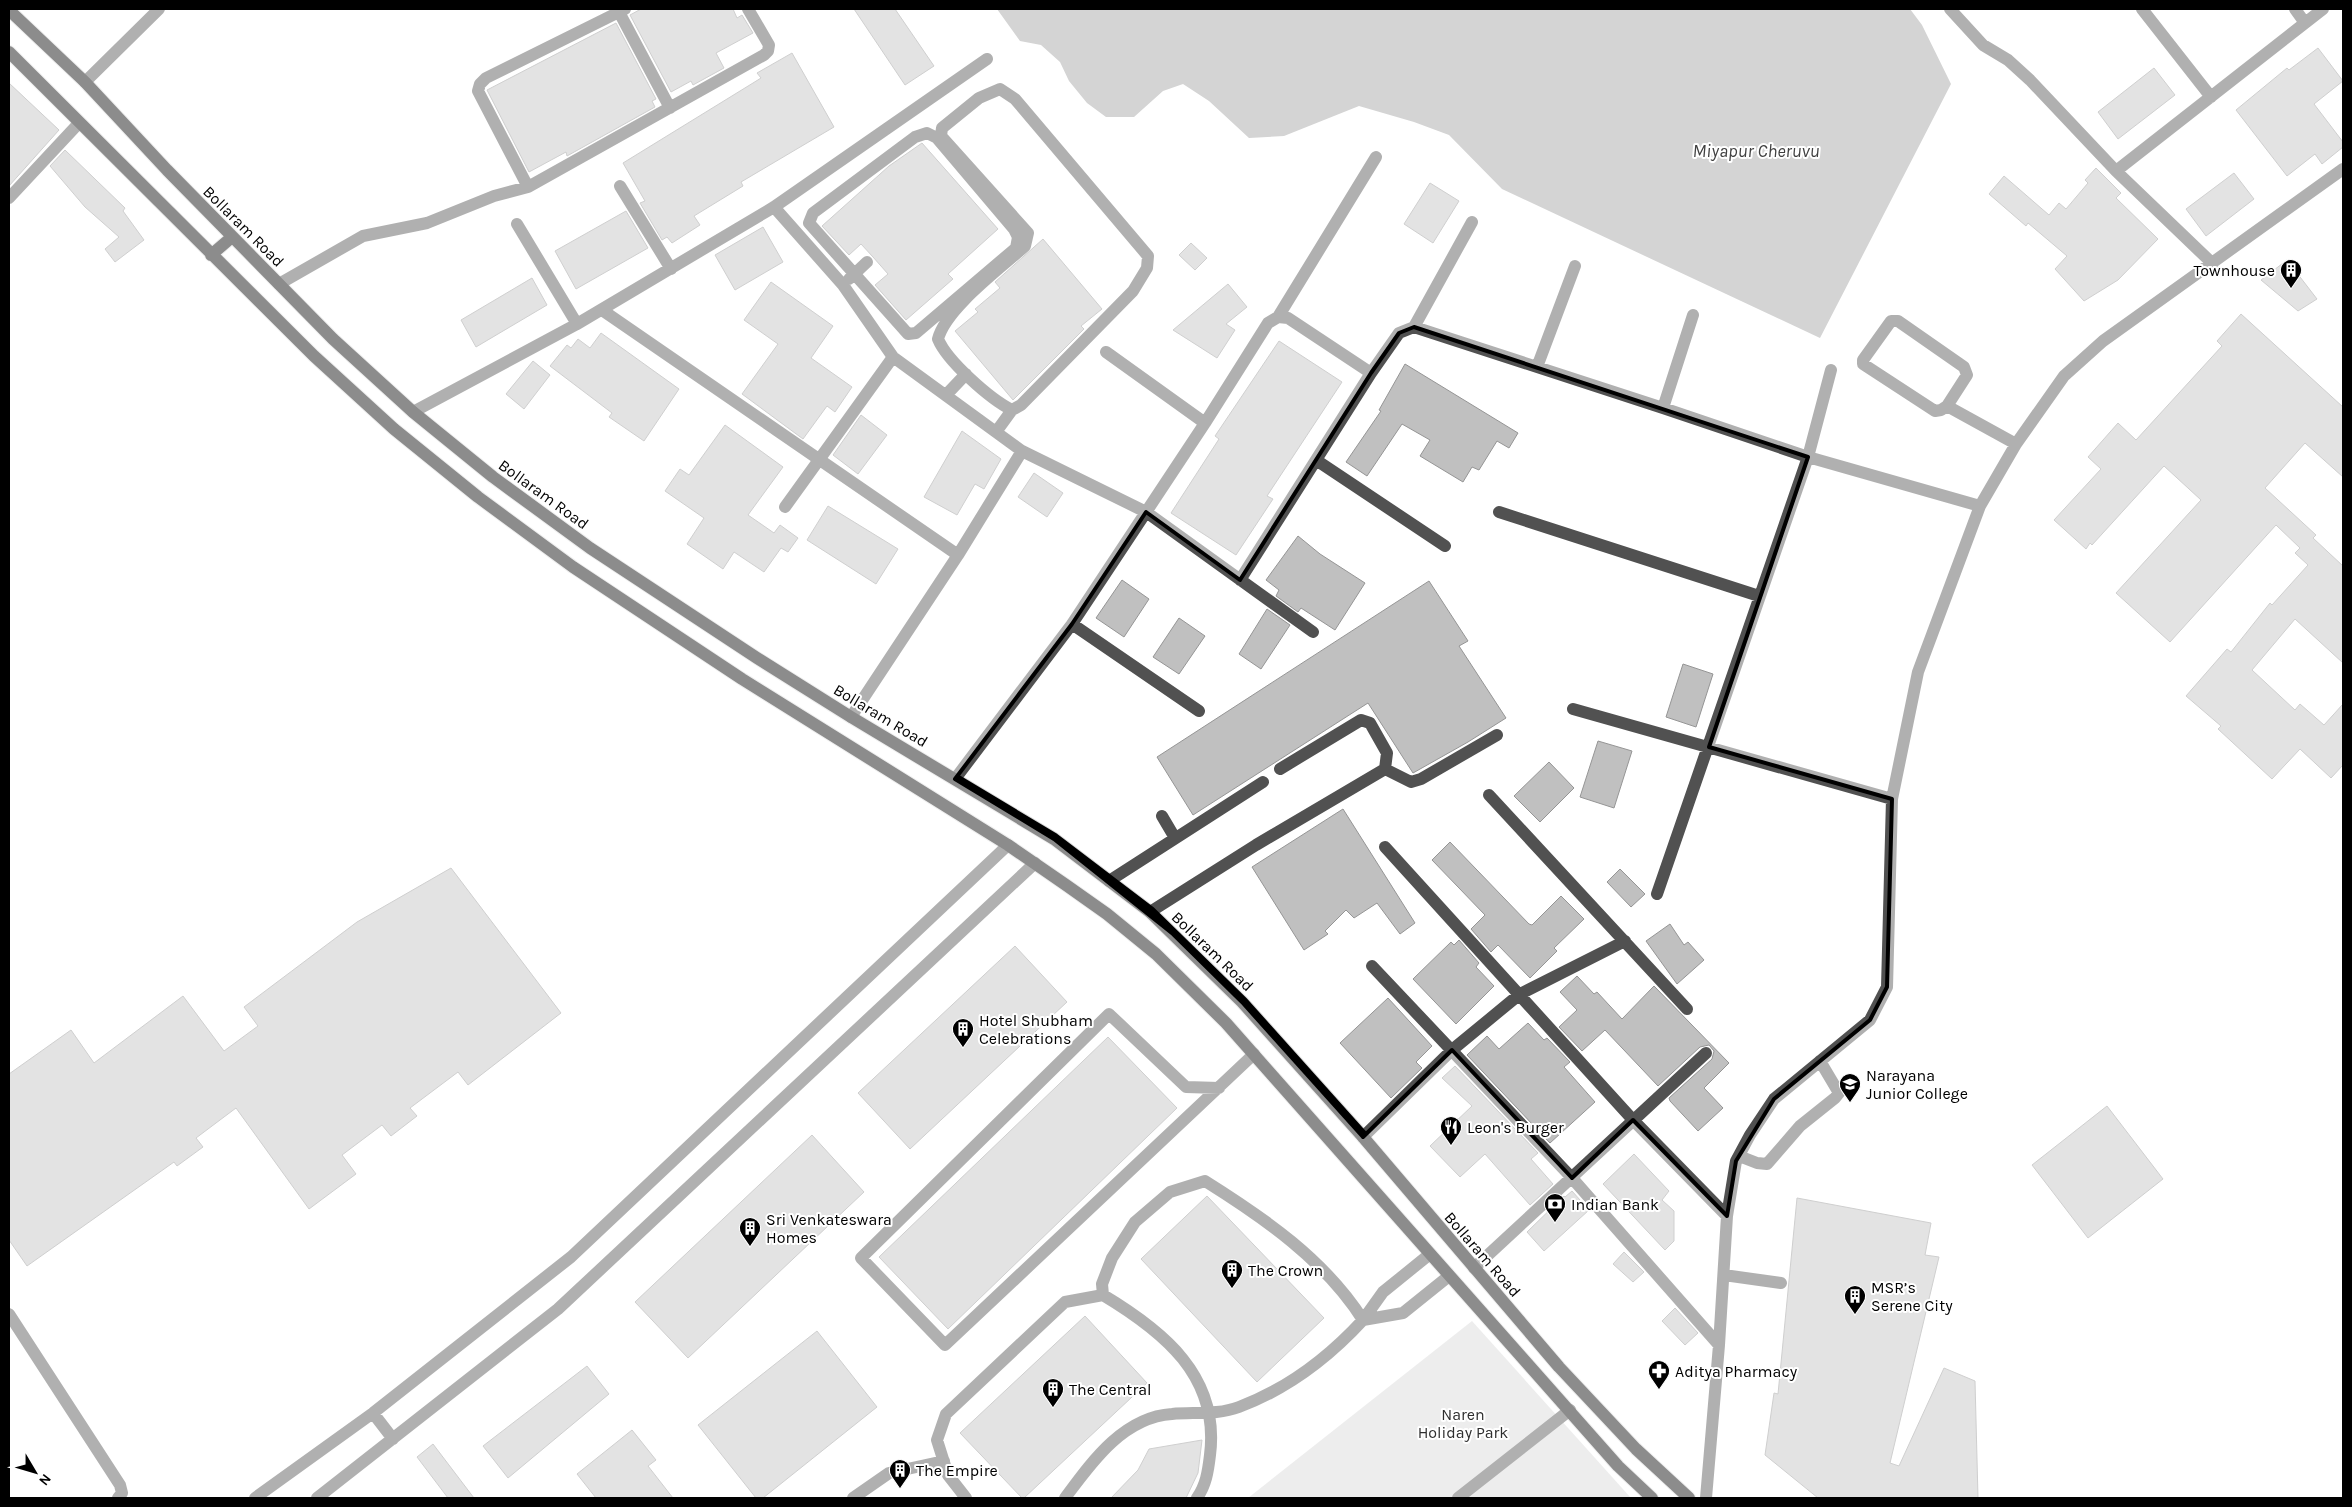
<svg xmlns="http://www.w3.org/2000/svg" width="2352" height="1507" viewBox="0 0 2352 1507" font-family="Karla,sans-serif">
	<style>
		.green { fill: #d8d8d8 }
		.water { fill: #9f9f9f }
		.building { fill: #c0c0c0; stroke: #959595 }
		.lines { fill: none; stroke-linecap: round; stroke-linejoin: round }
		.major-casing { stroke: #dbdbdb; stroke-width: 14 }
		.minor { stroke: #515151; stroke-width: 12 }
		.major { stroke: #000; stroke-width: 12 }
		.marked { fill: none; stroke: #000; stroke-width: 4; stroke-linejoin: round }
		.labels { text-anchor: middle; stroke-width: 4; stroke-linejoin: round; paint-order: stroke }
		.street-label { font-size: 16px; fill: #000; stroke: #fff }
		.poi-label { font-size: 16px; fill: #000; stroke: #fff; text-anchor: start }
		.park-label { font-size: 16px; fill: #2f2f2f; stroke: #fff }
		.water-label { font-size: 18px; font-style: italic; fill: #404040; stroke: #fff }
	</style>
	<rect width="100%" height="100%" fill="#fff"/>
	<path class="green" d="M1472 1321 1631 1498H1248Z"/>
	<path class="water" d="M997 9H1910L1922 25 1951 84 1820 338 1502 189 1449 135 1414 122 1359 106 1284 136 1249 138 1209 101 1183 84 1163 91 1134 117H1106L1087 103 1069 81 1060 62 1041 45 1020 41Z"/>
	<path class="building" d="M641 9H733L737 18 742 15 753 33 716 53 724 68 693 85 691 81 671 92 630 15Z
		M854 9H895L934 66 905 85Z
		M616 23 656 99 652 101 655 107 567 156 566 152 529 172 487 90Z
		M2318 48 2343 81 2314 104 2343 142V147L2322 164 2315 154 2287 176 2236 110 2287 68 2289 70Z
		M792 53 834 127 741 182 743 186 694 216 700 225 672 243 667 237 662 240 640 203 645 201 623 163 753 83 761 78 757 73Z
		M2154 68 2175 95 2118 139 2098 112Z
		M9 83 59 130 9 186Z
		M922 143 998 229 948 274 953 279 906 320 875 285 888 274 873 257 861 244 849 255 822 226 889 166Z
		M65 150 125 208 123 211 144 240 115 262 105 249 119 237 85 207 50 166Z
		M2096 168 2121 193 2116 198 2158 239 2118 280 2084 301 2055 269 2067 256 2028 223 2026 226 1989 194 2004 176 2049 215 2059 203 2066 209 2088 183 2085 180Z
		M2234 173 2254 199 2206 236 2186 209Z
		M1430 183 1459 201 1433 243 1404 224Z
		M626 211 648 248 576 289 555 251Z
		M763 227 783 262 735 290 715 255Z
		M1043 239 1102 309 1081 326 1084 329 1013 400 955 331 978 312 975 309 1000 288 995 282Z
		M1191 243 1207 258 1195 270 1179 255Z
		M2287 260 2317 299 2298 311 2261 280Z
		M532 278 547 305 476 347 461 320Z
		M771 282 833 326 811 358 852 387 835 412 827 406 803 439 742 394 778 344 744 320Z
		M1228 284 1247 307 1226 324 1235 330 1217 358 1173 330Z
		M2241 314 2343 407V477L2305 443 2265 488 2316 535 2313 538 2343 566V663L2295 619 2252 670 2295 710 2300 704 2324 725 2343 704V765L2331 778 2300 749 2272 779 2218 729 2221 726 2186 696 2227 649 2231 652 2270 603 2272 605 2308 565 2295 553 2300 548 2276 525 2170 642 2116 593 2201 500 2164 466 2092 545 2090 543 2086 549 2054 520 2101 469 2088 457 2118 423 2136 440 2222 346 2217 341Z
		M601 333 679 389 644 441 609 417 612 413 550 366 567 345 571 348 578 339 590 348Z
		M1279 341 1342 382 1267 496 1273 499 1236 555 1171 513 1219 439 1215 436Z
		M533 361 550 375 524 409 506 394Z
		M1405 364 1518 433 1509 448 1497 441 1479 470 1472 467 1463 482 1420 456 1430 440 1402 424 1367 476 1346 462 1381 411 1379 410Z
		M861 415 887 435 858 474 833 455Z
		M725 425 783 467 748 515 774 533 780 525 798 538 788 552 781 548 764 572 734 552 723 569 687 544 704 518 665 491 680 469 689 475Z
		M962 431 1001 459 984 489 975 484 957 515 924 497Z
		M1034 473 1063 493 1047 517 1018 497Z
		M828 506 898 549 876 584 807 540Z
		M1298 536 1320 554 1365 583 1335 630 1301 608 1298 612 1276 596 1279 590 1266 580Z
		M1122 580 1149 599 1124 637 1096 618Z
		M1429 581 1468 641 1459 646 1506 718 1468 742 1413 773 1368 703 1193 815 1157 757Z
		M1267 609 1290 625 1261 669 1239 654Z
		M1179 618 1205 636 1179 674 1153 657Z
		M1683 664 1713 674 1696 727 1666 717Z
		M1598 741 1632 751 1614 808 1580 797Z
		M1549 762 1574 788 1540 822 1514 796Z
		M1343 809 1415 923 1400 934 1377 903 1354 918 1346 910 1325 931 1328 934 1304 950 1252 867Z
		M1450 842 1529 924 1532 925 1561 896 1584 919 1554 948 1557 951 1530 978 1498 945 1491 952 1471 929 1485 915 1432 860Z
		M451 868 561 1013 468 1085 458 1072 410 1108 417 1116 391 1136 382 1125 342 1155 356 1174 309 1209 236 1108 196 1138 203 1147 177 1166 174 1162 27 1266 9 1240V1074L71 1030 94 1063 183 996 224 1051 258 1026 244 1007 357 922Z
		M1620 869 1645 894 1631 907 1607 882Z
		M1670 924 1684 945 1688 942 1704 960 1677 984 1646 941Z
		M1459 940 1479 963 1476 967 1494 986 1456 1024 1413 979 1451 942 1454 945Z
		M1015 946 1067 1002 910 1149 858 1093Z
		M1577 976 1594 994 1597 992 1622 1019 1654 986 1729 1063 1704 1088 1723 1108 1698 1131 1670 1101 1669 1098 1712 1059 1714 1051 1709 1045 1700 1047 1658 1086 1605 1030 1582 1051 1559 1027 1577 1010 1560 992Z
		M1388 998 1432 1046 1416 1062 1422 1068 1391 1098 1340 1043Z
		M1528 1023 1544 1040 1547 1038 1570 1062 1564 1067 1595 1102 1550 1143 1467 1055 1487 1036 1499 1049Z
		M1108 1037 1177 1108 948 1329 879 1257Z
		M1455 1066 1538 1153 1531 1159 1553 1184 1530 1205 1485 1154 1460 1177 1430 1146 1472 1106 1442 1078Z
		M2107 1106 2163 1179 2088 1238 2032 1165Z
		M812 1135 864 1192 688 1358 635 1302Z
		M1634 1154 1669 1191 1662 1200 1674 1211V1241L1665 1250 1603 1184Z
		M1572 1191 1589 1210 1544 1251 1527 1232 1564 1196 1565 1197Z
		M1207 1196 1324 1318 1257 1382 1141 1259Z
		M1797 1198 1931 1223 1925 1255 1939 1257 1890 1463 1899 1466 1944 1368 1975 1381 1978 1498H1818L1765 1455 1774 1393 1778 1394Z
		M1624 1252 1644 1272 1633 1282 1613 1264Z
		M1675 1308 1698 1333 1685 1345 1662 1321Z
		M1085 1316 1147 1383 1024 1498H1022L960 1433Z
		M817 1331 877 1407 763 1498H756L698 1425Z
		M587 1366 609 1394 508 1478 483 1446Z
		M632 1430 656 1460 648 1466 673 1498H596L577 1474Z
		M1202 1440 1198 1473 1186 1498H1111L1138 1470 1149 1449Z
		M433 1444 474 1498H448L417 1457Z"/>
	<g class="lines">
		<g class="major-casing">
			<path id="major" d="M9 10 85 82 167 170 333 339 413 412 493 477 590 548 757 658 851 717 1054 839 1150 912 1242 1002 1363 1137 1559 1367 1636 1449 1689 1498
				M9 52 314 356 394 429 478 497 573 567 742 679 1008 845 1066 885 1107 914 1156 954 1226 1023 1618 1466 1652 1498
				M211 255 232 237"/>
		</g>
		<path class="minor" d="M1950 9 1983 45 2008 60 2030 80 2116 171 2213 264
			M2142 9 2211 97
			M2295 9 2305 23
			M619 12 670 108
			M85 82 159 9
			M1000 89 1015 99 1148 256 1147 268 1133 291 1021 405 1012 410C990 399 947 361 938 339 946 308 1001 268 1025 246L1028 233 941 136 942 128 979 98Z
			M927 133 937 138 1014 229 1018 237 1016 248 916 333 908 334 809 223 813 213 915 137Z
			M2116 171 2323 9
			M620 186 671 269
			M528 187 478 91 480 84 486 78 625 9
			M9 198 79 123
			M774 207 843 285 893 357 1022 451 1146 512 1313 632
			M517 224 577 324
			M849 279 867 262
			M279 284 363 236 427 223 494 196 528 187 764 55 768 51 769 45 748 9
			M602 310 958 555
			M1278 317 1288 318 1371 373
			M1414 327 1472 222
			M1106 352 1205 423
			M1537 367 1575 266
			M946 395 966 374
			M1947 406 1967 375 1964 367 1898 321H1891L1863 360V364L1935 411 1941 410 1947 406 2016 444
			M1663 408 1693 315
			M413 412 577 324 774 207 987 59
			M996 432 1012 410
			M1316 460 1445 546
			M785 507 893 357
			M1499 512 1759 596
			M1240 580 1371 373 1399 333 1414 327 1663 408 1808 457 1980 506
			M1072 624 1199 711
			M1573 709 1892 799
			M851 717 958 555 1022 451
			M1385 769 1411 782 1421 779 1497 735
			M955 779 1072 624 1205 423 1268 323 1278 317 1376 157
			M1489 795 1687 1009
			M1162 816 1175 838
			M1385 847 1633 1120 1727 1216
			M1109 881 1263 782
			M1657 894 1808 457 1831 370
			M1150 912 1256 845 1385 769 1387 753 1370 723 1361 720 1280 769
			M1372 966 1572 1178 1719 1345
			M1219 1088 1186 1087 1109 1014 861 1258 945 1345 1254 1054
			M1363 1137 1452 1050 1520 994 1625 941
			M1739 1156 1757 1163 1767 1164 1800 1126 1835 1098 1839 1093 1820 1061
			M1430 1254 1383 1292 1363 1320 1403 1313 1449 1276
			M1474 1268 1706 1053
			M1724 1275 1781 1283
			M9 1314 120 1485 122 1493 118 1498
			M373 1413 393 1439
			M255 1498 373 1413 571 1257 1008 845
			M317 1498 558 1309 1035 863
			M853 1498 889 1473 944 1461
			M966 1498 948 1475 937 1440 946 1414 1065 1302 1103 1295C1163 1331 1220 1376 1210 1455 1208 1472 1206 1485 1197 1498
			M1065 1498C1091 1463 1123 1417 1172 1414 1194 1412 1218 1415 1239 1407 1287 1389 1329 1357 1363 1320 1325 1260 1264 1218 1205 1181L1170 1192 1135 1222 1112 1258 1102 1284 1103 1295
			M1458 1498 1570 1410
			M1706 1498 1719 1345 1727 1216 1736 1161 1750 1135 1774 1099 1870 1020 1887 987 1892 799 1918 672 1980 506 2016 444 2064 376 2103 341 2343 169"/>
		<use href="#major" class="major"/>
	</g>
	<path d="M0 0H2352V1507H0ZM1414 327 1808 457 1709 747 1892 799 1887 987 1870 1020 1774 1099 1736 1161 1727 1216 1633 1120 1572 1178 1452 1050 1363 1137 1242 1002 1173 934 1054 839 955 779 1072 624 1146 512 1240 580 1371 373 1399 333Z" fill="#fff" fill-opacity=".55" fill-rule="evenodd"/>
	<path class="marked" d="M1414 327 1808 457 1709 747 1892 799 1887 987 1870 1020 1774 1099 1736 1161 1727 1216 1633 1120 1572 1178 1452 1050 1363 1137 1242 1002 1173 934 1054 839 955 779 1072 624 1146 512 1240 580 1371 373 1399 333Z"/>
	<defs>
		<g id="building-pin" transform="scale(1.125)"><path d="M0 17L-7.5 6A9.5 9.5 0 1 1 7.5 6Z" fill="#000" stroke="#fff"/><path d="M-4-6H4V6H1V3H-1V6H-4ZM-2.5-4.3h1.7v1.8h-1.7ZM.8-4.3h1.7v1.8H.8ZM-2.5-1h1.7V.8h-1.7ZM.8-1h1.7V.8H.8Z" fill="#fff"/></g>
		<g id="university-pin" transform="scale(1.125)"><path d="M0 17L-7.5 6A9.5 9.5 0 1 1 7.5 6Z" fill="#000" stroke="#fff"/><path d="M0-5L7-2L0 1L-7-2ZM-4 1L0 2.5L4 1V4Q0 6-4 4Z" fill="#fff"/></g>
		<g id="restaurant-pin" transform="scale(1.125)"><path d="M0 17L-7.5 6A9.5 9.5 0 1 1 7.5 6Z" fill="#000" stroke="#fff"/><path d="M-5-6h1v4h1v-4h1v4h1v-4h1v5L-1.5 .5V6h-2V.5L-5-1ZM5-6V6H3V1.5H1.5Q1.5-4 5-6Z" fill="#fff"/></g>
		<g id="bank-pin" transform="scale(1.125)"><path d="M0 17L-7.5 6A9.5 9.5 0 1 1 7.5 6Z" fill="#000" stroke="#fff"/><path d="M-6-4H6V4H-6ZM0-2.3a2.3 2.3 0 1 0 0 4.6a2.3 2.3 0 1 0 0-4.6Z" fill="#fff"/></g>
		<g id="pharmacy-pin" transform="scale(1.125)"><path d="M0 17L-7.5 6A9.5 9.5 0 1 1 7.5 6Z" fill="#000" stroke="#fff"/><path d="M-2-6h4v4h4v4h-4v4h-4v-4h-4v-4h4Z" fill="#fff"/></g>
	</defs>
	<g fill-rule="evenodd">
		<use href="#building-pin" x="2291" y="270"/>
		<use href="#building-pin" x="963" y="1029"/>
		<use href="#university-pin" x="1850" y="1084"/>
		<use href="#restaurant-pin" x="1451" y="1127"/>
		<use href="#bank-pin" x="1555" y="1204"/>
		<use href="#building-pin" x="750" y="1228"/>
		<use href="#building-pin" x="1232" y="1270"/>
		<use href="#building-pin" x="1855" y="1296"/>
		<use href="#pharmacy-pin" x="1659" y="1371"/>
		<use href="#building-pin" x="1053" y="1389"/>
		<use href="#building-pin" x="900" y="1470"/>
	</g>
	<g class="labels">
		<g class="street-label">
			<text transform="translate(244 226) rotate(45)" y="6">Bollaram Road</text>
			<text transform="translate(544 494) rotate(36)" y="6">Bollaram Road</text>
			<text transform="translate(881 715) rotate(31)" y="6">Bollaram Road</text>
			<text transform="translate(1213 951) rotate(44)" y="6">Bollaram Road</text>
			<text transform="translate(1483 1254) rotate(49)" y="6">Bollaram Road</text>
		</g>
		<g class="poi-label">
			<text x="2275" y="276" text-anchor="end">Townhouse</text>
			<text x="979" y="1026">Hotel Shubham<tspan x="979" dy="18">Celebrations</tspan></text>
			<text x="1866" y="1081">Narayana<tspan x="1866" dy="18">Junior College</tspan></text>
			<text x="1467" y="1133">Leon's Burger</text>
			<text x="1571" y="1210">Indian Bank</text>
			<text x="766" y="1225">Sri Venkateswara<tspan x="766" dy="18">Homes</tspan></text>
			<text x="1248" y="1276">The Crown</text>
			<text x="1871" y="1293">MSR’s<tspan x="1871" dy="18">Serene City</tspan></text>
			<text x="1675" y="1377">Aditya Pharmacy</text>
			<text x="1069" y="1395">The Central</text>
			<text x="916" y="1476">The Empire</text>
		</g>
		<g class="park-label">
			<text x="1463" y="1420">Naren<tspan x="1463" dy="18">Holiday Park</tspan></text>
		</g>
		<g class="water-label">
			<text x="1756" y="157">Miyapur Cheruvu</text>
		</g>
	</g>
	<rect width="2352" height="1507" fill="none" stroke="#000000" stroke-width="20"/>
	<g transform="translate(35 1472) rotate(128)" stroke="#ffffff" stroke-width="4" paint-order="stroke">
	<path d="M0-4L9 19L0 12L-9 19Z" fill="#000000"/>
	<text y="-8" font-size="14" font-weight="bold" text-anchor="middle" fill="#000000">N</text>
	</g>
</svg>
